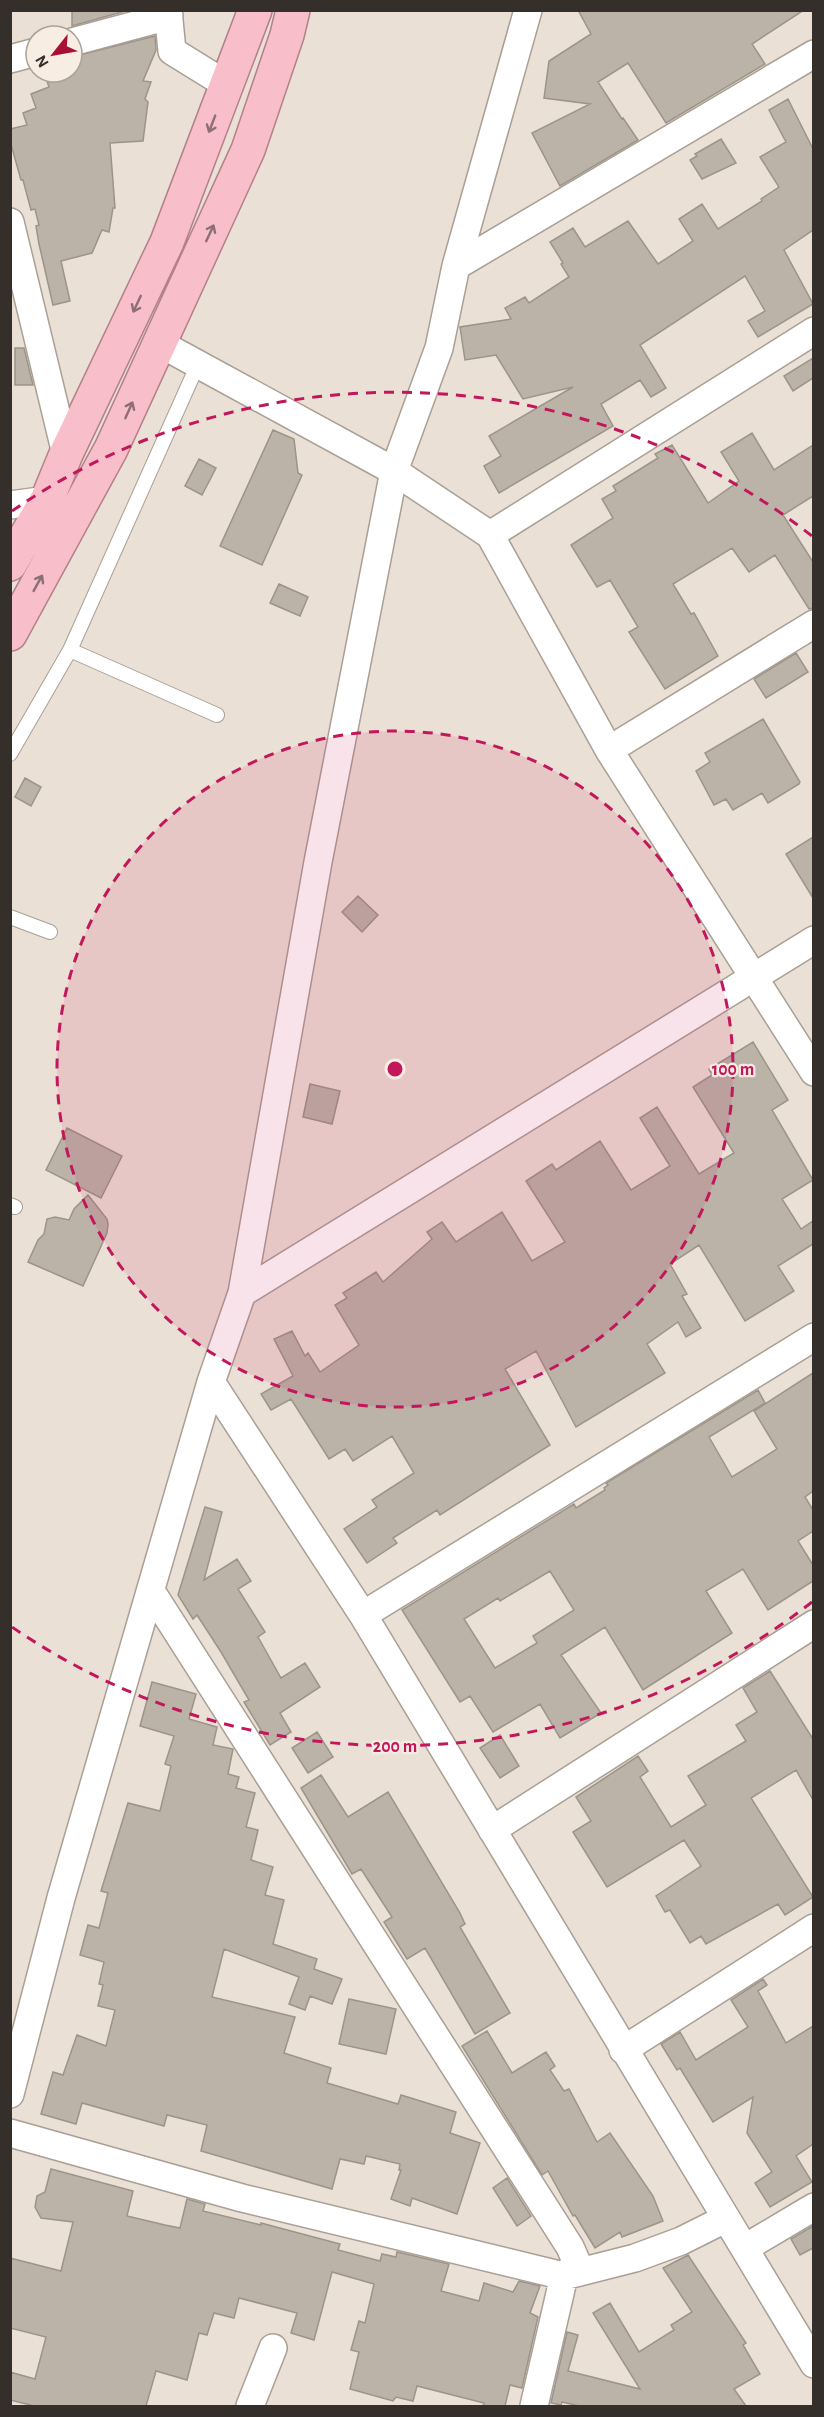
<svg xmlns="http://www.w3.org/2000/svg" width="824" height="2417" viewBox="0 0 824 2417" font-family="'Alegreya Sans',sans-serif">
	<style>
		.building { fill: #bbb3a7; stroke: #9c9489; stroke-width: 1.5; fill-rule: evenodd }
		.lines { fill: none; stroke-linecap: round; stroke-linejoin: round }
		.service-casing { stroke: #aa9f95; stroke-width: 16 }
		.minor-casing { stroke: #aa9f95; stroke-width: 30 }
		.trunk-casing { stroke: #b2818a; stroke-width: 36 }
		.service { stroke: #fff; stroke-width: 14 }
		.minor { stroke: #fff; stroke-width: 27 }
		.trunk { stroke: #f8beca; stroke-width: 33 }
		.oneway { stroke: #8c6f73 }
		.ring { fill: none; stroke: #c2185b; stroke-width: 3; stroke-dasharray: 10 8 }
		.centre { fill: #c2185b; stroke: #f8ede2; stroke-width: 3 }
		.ring-label { font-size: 18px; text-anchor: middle; font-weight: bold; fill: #c2185b; stroke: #f8ede2; stroke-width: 4.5; stroke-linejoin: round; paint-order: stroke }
	</style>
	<rect width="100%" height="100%" fill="#ebe0d5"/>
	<path class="building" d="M72 10H129L72 26Z
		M578 10H804L752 44 765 64 666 123 628 63 598 82 622 119 623 118 638 140 560 186 532 133 590 104 544 98 549 61 591 34Z
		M155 36 156 50 143 81 151 82 145 99 148 102 143 141 110 143 115 208H113L109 232 102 230 92 253 61 261 70 301 53 305 39 244 36 226 39 225 35 209 31 210 23 180H21L10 141V129L27 125 23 113 36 108 31 94 49 87 44 72H72V57Z
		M788 99 813 149V230L784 250 813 304 758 337 748 321 765 311 745 276 640 345 666 388 651 397 640 380 601 404 613 426 499 493 484 466 501 456 489 436 573 387 523 399 496 355 465 360 460 327 511 319 505 308 525 297 529 303 569 277 561 264 563 263 550 242 573 228 585 247 628 221 658 264 693 241 679 219 702 204 718 229 762 201 761 199 779 187 760 157 786 142 769 110Z
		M721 139 736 163 702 179 690 160 697 156 695 154Z
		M15 348H24L33 385H15Z
		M813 358V378L793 391 784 376Z
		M273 430 294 439 298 473 302 475 262 565 220 546Z
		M752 433 774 470 813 445V496L783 515 813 562V608L809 609 775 555 749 572 732 548 673 584 691 614 694 613 718 656 665 689 629 632 638 627 610 580 597 587 571 545 613 518 602 499 616 491 613 486 658 458 655 454 672 445 708 503 739 481 721 452Z
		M199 459 216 468 202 495 185 486Z
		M279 584 308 597 300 616 270 603Z
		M796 653 808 672 766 698 754 679Z
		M763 719 800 782 799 784 768 803 762 793 733 810 726 799 714 805 696 771 710 762 705 753Z
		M25 778 41 787 31 806 15 797Z
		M813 837V898L786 854Z
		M358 896 378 915 362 932 342 912Z
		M753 1042 788 1100 772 1110 813 1180 782 1199 801 1229 813 1221V1244L778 1266 794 1291 745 1321 699 1245 670 1264 687 1294 682 1296 701 1328 686 1337 678 1322 647 1344 665 1373 576 1427 536 1351 505 1369 550 1445 440 1515 437 1510 393 1538 397 1543 367 1563 344 1529 377 1507 372 1500 414 1473 392 1436 353 1461 345 1449 329 1459 291 1399 271 1410 261 1394 293 1376 274 1339 292 1331 305 1356 308 1353 320 1372 359 1345 335 1305 347 1298 343 1293 376 1272 383 1282 432 1239 427 1232 442 1222 456 1242 502 1212 532 1261 565 1242 526 1181 552 1164 556 1170 600 1141 631 1190 670 1166 640 1118 657 1107 699 1174 734 1153 693 1087 712 1075 709 1069Z
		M310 1084 340 1091 332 1124 303 1117Z
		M67 1128 122 1156 101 1198 46 1170Z
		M88 1195 107 1219 108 1224 107 1233 83 1286 28 1262 38 1240 44 1234 47 1219 55 1217 69 1220 74 1209Z
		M813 1373V1491L805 1497 813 1510V1531L798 1541 813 1565V1581L768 1610 743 1569 706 1591 732 1633 643 1690 605 1627 561 1655 601 1713 560 1738 540 1704 493 1732 470 1696 460 1702 402 1610 574 1504 576 1508 605 1490 604 1488 608 1485 606 1483 758 1390 765 1403 709 1437 732 1477 777 1449 754 1411ZM550 1571 574 1610 533 1636 537 1643 495 1668 464 1619 498 1598 500 1601Z
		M205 1507 222 1512 204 1580 237 1559 251 1581 238 1589 265 1632 258 1637 281 1678 305 1663 320 1687 280 1713 291 1732 270 1745 244 1702 249 1700 221 1652 197 1615 193 1619 178 1595Z
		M770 1671 813 1739V1800L796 1770 751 1798 813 1897 785 1915 778 1904 706 1944 701 1936 690 1943 670 1910 665 1912 656 1896 701 1866 684 1840 607 1887 573 1832 591 1821 576 1797 638 1756 648 1771 640 1777 671 1827 706 1805 688 1776 746 1741 736 1725 757 1712 743 1688Z
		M152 1682 196 1694 189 1719 217 1727 213 1745 233 1749 228 1774 239 1777 236 1788 255 1793 246 1827 258 1830 251 1860 273 1867 265 1895 284 1900 273 1944 317 1959 314 1969 342 1979 332 2004 310 1996 305 2010 289 2004 299 1977 224 1949 212 1997 295 2017 284 2053 331 2068 327 2083 398 2104 401 2095 456 2112 450 2133 480 2143 457 2214 412 2198 410 2206 391 2199 401 2170H399L400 2164 366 2156 364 2164 340 2159 332 2189 201 2151 207 2125 167 2115 164 2126 82 2103 76 2124 41 2114 53 2072 63 2075 77 2035 106 2046 115 2010 98 2006 103 1985 99 1984 104 1962 80 1955 88 1925 99 1928 108 1893 101 1891 128 1803 160 1811 171 1766 165 1764 174 1736 140 1726Z
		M317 1732 333 1757 308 1773 292 1748Z
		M500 1735 519 1766 500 1778 480 1748Z
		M321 1775 348 1817 388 1792 460 1913 465 1924 460 1927 510 2013 475 2034 425 1948 407 1959 384 1922 392 1917 361 1869 352 1874 301 1788Z
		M763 1979 767 1985 758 1991 786 2043 813 2026V2144L796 2156 812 2182 770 2207 755 2183 772 2172 747 2133 753 2097 713 2122 680 2068 677 2070 661 2044 680 2032 696 2060 748 2027 731 2000Z
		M349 1999 396 2009 386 2054 339 2044Z
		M487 2031 512 2073 546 2052 555 2066 550 2070 564 2091 569 2089 597 2142 610 2133 653 2196 663 2221 622 2237 620 2232 595 2248 575 2215 573 2216 548 2171 542 2175 462 2046Z
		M51 2169 133 2191 127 2216 165 2225 180 2228 187 2199 205 2204 203 2211 261 2225V2223L340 2244 338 2250 380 2261 382 2254 396 2257 397 2252 449 2264 441 2291 479 2301 484 2283 513 2292 519 2281 540 2286 530 2313 538 2317 522 2388 510 2385 505 2406H483L484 2403 417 2386 413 2401 396 2397 393 2401 350 2389 359 2352 351 2350 359 2321 365 2323 374 2284 332 2272 314 2340 291 2333 297 2313 239 2298 234 2318 214 2313 207 2335 199 2333 187 2380 156 2371 146 2406H34L10 2400V2372L35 2379 46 2337 10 2328V2258L61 2271 73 2222 41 2218 35 2207 37 2196 45 2192Z
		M507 2178 531 2216 517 2226 493 2188Z
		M813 2226V2248L800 2255 791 2239Z
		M688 2255 746 2343 743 2345 760 2374 734 2389 746 2406H579L562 2402 561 2405 551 2403 567 2332 578 2335 568 2371 640 2389 593 2313 610 2303 639 2352 674 2330 671 2325 692 2312 663 2268Z"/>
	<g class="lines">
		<g class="service-casing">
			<path id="service" d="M70 650 217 715
				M10 754 70 650 198 364
				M10 917 50 932
				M10 1205 15 1207"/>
		</g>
		<g class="minor-casing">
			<path id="minor" d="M168 10 172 51 227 85
				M72 42 169 16
				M10 59 36 52
				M10 222 66 454
				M456 266 528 10
				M159 343 394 471 490 535 814 331
				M10 505 47 500
				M490 535 609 750 814 1072
				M609 750 814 624
				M242 1293 318 862 394 471 439 348 456 266 814 54
				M211 1382 363 1615 814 2364
				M151 1591 570 2247 577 2263 564 2276 534 2406
				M363 1615 814 1337
				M492 1830 814 1624
				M623 2050 814 1928
				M10 2094 61 1898 211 1382 242 1293 814 940
				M10 2133 242 2198 564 2276 635 2258 681 2241 725 2219
				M745 2248 814 2207
				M250 2406 273 2348"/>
		</g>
		<g class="trunk-casing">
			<path id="trunk" d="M10 564 47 500 66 454 167 242 255 10
				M10 634 111 449 248 150 287 35 293 10"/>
		</g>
		<use href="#service" class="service"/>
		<use href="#minor" class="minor"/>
		<use href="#trunk" class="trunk"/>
	</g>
	<defs><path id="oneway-shaft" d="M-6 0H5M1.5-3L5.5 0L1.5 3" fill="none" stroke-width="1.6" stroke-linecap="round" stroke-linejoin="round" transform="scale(1.5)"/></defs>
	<g class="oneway">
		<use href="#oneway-shaft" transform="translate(212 124) rotate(111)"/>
		<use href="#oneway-shaft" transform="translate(210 233) rotate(-65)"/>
		<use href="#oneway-shaft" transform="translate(137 304) rotate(115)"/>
		<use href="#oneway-shaft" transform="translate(129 410) rotate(-66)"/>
		<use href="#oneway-shaft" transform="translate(38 583) rotate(-61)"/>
	</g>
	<circle cx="395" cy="1069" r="338" fill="#c2185b" fill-opacity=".12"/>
	<g class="ring">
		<circle cx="395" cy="1069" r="338"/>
		<path d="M812 1602A677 677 0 0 1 12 1627M12 511A677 677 0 0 1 812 536"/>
	</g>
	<circle cx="395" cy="1069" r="9" class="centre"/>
	<g class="ring-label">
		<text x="733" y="1075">100 m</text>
		<text x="395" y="1752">200 m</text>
	</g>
	<rect width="824" height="2417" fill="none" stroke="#342f2b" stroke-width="24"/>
	<g transform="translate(54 54) rotate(239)"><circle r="28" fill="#f8ede2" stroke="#aaa199" stroke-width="1.5"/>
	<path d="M0-4.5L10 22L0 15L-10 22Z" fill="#a81036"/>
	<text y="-9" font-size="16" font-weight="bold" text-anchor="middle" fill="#342f2b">N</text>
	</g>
</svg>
